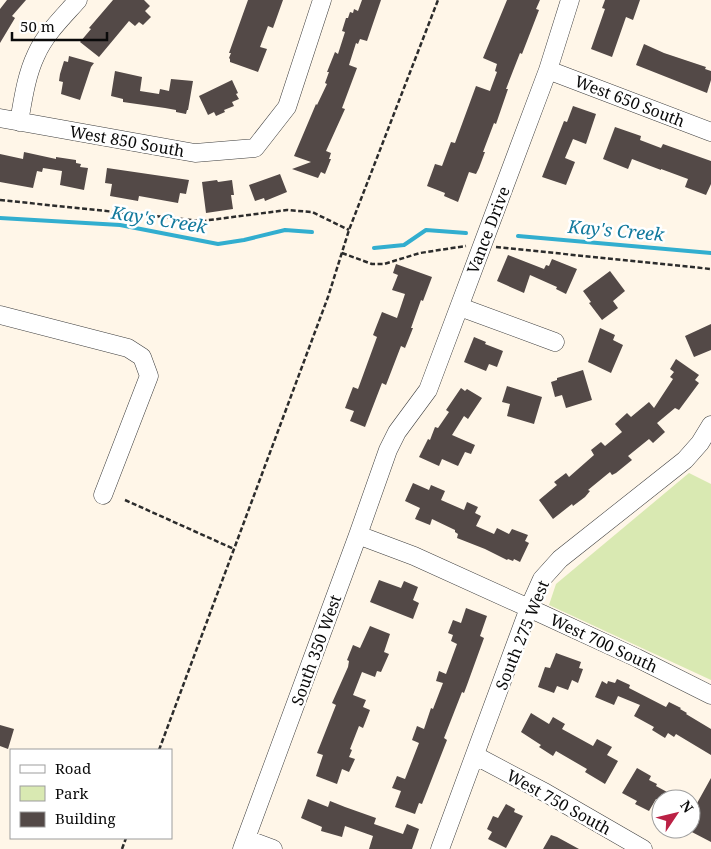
<svg xmlns="http://www.w3.org/2000/svg" width="711" height="849" viewBox="0 0 711 849" font-family="'Noto Serif',serif">
	<style>
		.green { fill: #d9e9b2 }
		.lines { fill: none; stroke-linecap: round; stroke-linejoin: round }
		.stream { stroke: #32aecf; stroke-width: 4 }
		.building { fill: #534947 }
		.minor-casing { stroke: #3d3d3d; stroke-width: 19 }
		.path { stroke: #2c2c2c; stroke-width: 2.5; stroke-dasharray: 5 2.5; stroke-linecap: butt }
		.minor { stroke: #fff; stroke-width: 18 }
		.labels { text-anchor: middle; stroke-width: 5; stroke-linejoin: round; paint-order: stroke }
		.street-label { font-size: 16px; fill: #0a0a0a; stroke: #fff }
		.water-label { font-size: 18px; font-style: italic; fill: #137a9d; stroke: #fff }
	</style>
	<rect width="100%" height="100%" fill="#fff6e8"/>
	<path class="green" d="M689 473 711 484V680L549 605 556 584Z"/>
	<g class="lines">
		<path class="stream" d="M0 218 120 225 218 244 244 240 285 230 312 232
			M518 236 711 253
			M374 248 404 245 426 230 466 233"/>
	</g>
	<path class="building" d="M7 0H26L12 16 15 18 0 43V9Z
		M113 0H144L150 6 145 11 151 17 143 25 139 22 135 26 129 21 99 57 80 42 91 29 89 28Z
		M248 0H283L273 28 268 26 260 47 267 49 258 72 230 62V59L229 58 231 53H229Z
		M362 0H381L367 41 360 39 358 44 356 43 349 65 357 68 342 108 345 109 326 151 331 153 329 159H331L325 174 321 172 318 178 292 169 311 162 294 156 316 104 317 105 327 84 325 83 329 72H327L335 52 338 54 345 32 342 31 346 18H348L350 12 353 13 354 9 358 11Z
		M507 0H540L536 9 539 10 522 54 520 53 506 89H508L496 124 494 123 483 152H485L479 168 476 174 469 172 458 202 444 196 445 193 427 186 435 164 442 166 451 142 455 143 476 86 490 91 497 72 495 71 497 64 483 58Z
		M605 0H640L633 20 626 17 612 57 591 49 605 9 602 8Z
		M644 44 664 53 706 67 705 69 711 71V80L707 93 636 65Z
		M69 56 94 63 91 67 80 100 61 94 63 82 59 81 60 74 64 61 68 62Z
		M115 71 142 77 140 91 159 94 160 89 169 91 171 79 193 81 188 110H187L186 114 176 112V110L165 108 123 102V99L111 96Z
		M232 80 238 93 236 94 239 99 232 102 234 106 224 110 225 112 216 116 214 112 208 115 199 96Z
		M573 106 596 114 586 144 573 139 565 158 575 162 566 185 542 177 564 121 567 122Z
		M615 127 641 136 640 140 661 148 663 144 711 161V184L706 195 685 187 688 179 661 169V170L632 159 628 169 603 159Z
		M24 152 56 159V157L76 160V163L81 164 80 167 88 168 84 190 60 185 62 171 43 168 42 172 37 171 33 188 0 182V154L23 159Z
		M107 168 189 180 186 194 180 193 178 203 139 196 138 201 110 196 112 184 105 183Z
		M280 174 287 192 265 201 264 198 255 201 249 185Z
		M217 180 218 182 232 180 234 195H231L233 209 206 213 202 182Z
		M508 255 544 269 546 265 549 266 552 259 577 269 566 294 556 289 557 287 530 275 524 293 497 281Z
		M396 264 432 277 423 301 421 300 411 328H413L405 348 401 346 386 385 382 383 365 427 350 421 354 411 345 408 353 387 358 389 377 337 373 335 382 312 397 318 405 294 392 290 398 275 393 273Z
		M610 271 625 291 613 301 618 308 602 320 589 303 591 302 583 291Z
		M711 324V350L694 357 685 336Z
		M600 328 615 335 613 340 623 345 611 373 588 362Z
		M474 337 486 342 485 344 503 351 497 367 489 364 486 371 464 362Z
		M676 359 699 375 695 380 699 383 679 410 675 408 657 423 665 432 653 443 649 439 628 456 632 460 616 473 612 475 610 472 588 490 590 491 585 497 573 506 572 504 553 519 539 500 557 485 554 482 566 473 569 477 594 455 591 450 601 442 605 446 622 432 615 424 627 413 631 417 649 402 654 408 673 379 670 377 674 372 670 369Z
		M583 370 592 400 566 408 562 395 555 397 551 382 557 380V378Z
		M507 386 542 397 534 424 507 416 510 404 502 402Z
		M461 388 465 391 467 389 482 398 468 419 464 416 452 435 475 445 471 454 465 452 458 466 442 459 439 466 419 457 428 439 430 440 435 427 438 428 449 412 446 410Z
		M413 483 429 490 431 485 445 491 441 500 464 510 467 502 478 507 475 513 481 516 476 526 494 534 497 528 509 534 512 529 528 535 525 541 529 543 520 562 514 559 513 561 508 559 507 560 485 549 457 538 458 534 455 532V530L432 519 430 525 415 519 420 508 405 501Z
		M379 580 401 588 404 581 418 587 413 600 419 603 413 619 370 602Z
		M466 608 487 616 480 636 484 638 467 685 464 693 462 692 444 738 447 740 422 804 419 803 415 814 395 807 401 791 392 788 397 776 405 779 419 743 412 740 417 726 424 729 431 708 433 709 443 683 436 681 439 671 446 674 457 644 451 641 453 635 448 633 453 620 461 623Z
		M370 626 390 634 384 652 389 654 381 672 377 671 375 677 362 672 353 695 366 700 363 707 370 710 363 728 359 726 350 749 352 750 349 757 355 759 349 772 342 769 337 784 316 776 323 755 317 753 336 705 332 703 348 667 349 661 347 660 353 645 360 648Z
		M556 653 581 662 579 668 583 669 578 683 572 680 568 690 557 686 554 693 538 687 545 667 550 668Z
		M617 679 630 685 629 688 666 707 669 702 681 708 680 709 687 713 686 714 711 729V755L676 734 674 737 668 733 665 738 652 730 654 727 634 716 640 705 618 696 614 705 595 697 602 681 607 684 608 681 615 683Z
		M531 713 549 724 553 717 565 724 562 729 593 746 597 739 612 747 607 755 618 761 605 784 585 772 587 769 556 751 553 756 539 747 541 745 521 732Z
		M0 725 14 729 8 749 0 746Z
		M637 768 651 776 649 780 657 784 656 786 680 799H656L649 811 635 804 637 801 622 793Z
		M711 778V842L688 830 691 829V802L696 805Z
		M308 799 328 807 330 801 345 807 376 818 374 824 403 834 407 824 419 829 412 849H369L373 836 345 826 342 837 321 831 322 827 301 818Z
		M506 804 515 809 514 812 523 816 506 848 488 839 492 832 487 829 493 816 498 818Z
		M551 835 557 837 579 849H543Z"/>
	<g class="lines">
		<g class="minor-casing">
			<path id="minor" d="M548 70 711 132
				M0 118 195 153 255 148 287 107 322 0
				M19 122C23 100 26 76 36 55 45 34 63 17 78 0
				M460 307 555 342
				M0 315 128 348 142 357 149 376 103 495
				M358 535 414 556 542 614 637 658 711 695
				M476 756 546 793 643 849
				M246 839 273 849
				M242 849 358 535 388 450 397 432 428 390 548 70 570 0
				M440 849 529 608 542 579 560 559 685 460 700 443 711 425"/>
		</g>
		<path class="path" d="M0 200 202 221 287 210 312 212 349 230
			M496 247 711 269
			M342 253 372 264H384L420 253 466 246
			M125 500 234 549
			M159 750 328 297 349 230 438 0
			M122 849 126 838"/>
		<use href="#minor" class="minor"/>
	</g>
	<g class="labels">
		<g class="street-label">
			<text transform="translate(630 101) rotate(21)" y="6">West 650 South</text>
			<text transform="translate(127 141) rotate(10)" y="6">West 850 South</text>
			<text transform="translate(488 230) rotate(-69)" y="6">Vance Drive</text>
			<text transform="translate(522 635) rotate(-68)" y="6">South 275 West</text>
			<text transform="translate(604 643) rotate(25)" y="6">West 700 South</text>
			<text transform="translate(316 650) rotate(-70)" y="6">South 350 West</text>
			<text transform="translate(559 802) rotate(29)" y="6">West 750 South</text>
		</g>
		<g class="water-label">
			<text transform="translate(159 220) rotate(9)" y="6">Kay's Creek</text>
			<text transform="translate(616 231) rotate(5)" y="6">Kay's Creek</text>
		</g>
	</g>
	<rect x="10" y="749" width="162" height="90" fill="#ffffff" stroke="#9d9d9d"/>
	<rect x="20" y="765" width="25" height="8" fill="#ffffff" stroke="#9d9d9d"/>
	<text x="55" y="774" font-size="15" fill="#0a0a0a">Road</text>
	<rect x="20" y="786" width="25" height="15" fill="#d9e9b2" stroke="#9d9d9d"/>
	<text x="55" y="799" font-size="15" fill="#0a0a0a">Park</text>
	<rect x="20" y="812" width="25" height="15" fill="#534947" stroke="#9d9d9d"/>
	<text x="55" y="824" font-size="15" fill="#0a0a0a">Building</text>
	<g transform="translate(676 814) rotate(55)"><circle r="24" fill="#ffffff" stroke="#9d9d9d"/>
	<path d="M0-4L9 19L0 12L-9 19Z" fill="#bb2145"/>
	<text y="-8" font-size="14" font-weight="bold" text-anchor="middle" fill="#0a0a0a">N</text>
	</g>
	<path d="M12 32v8h95v-8" fill="none" stroke="#0a0a0a" stroke-width="2.5"/>
	<text x="20" y="32" font-size="15" fill="#0a0a0a" stroke="#ffffff" stroke-width="4" paint-order="stroke">50 m</text>
</svg>
